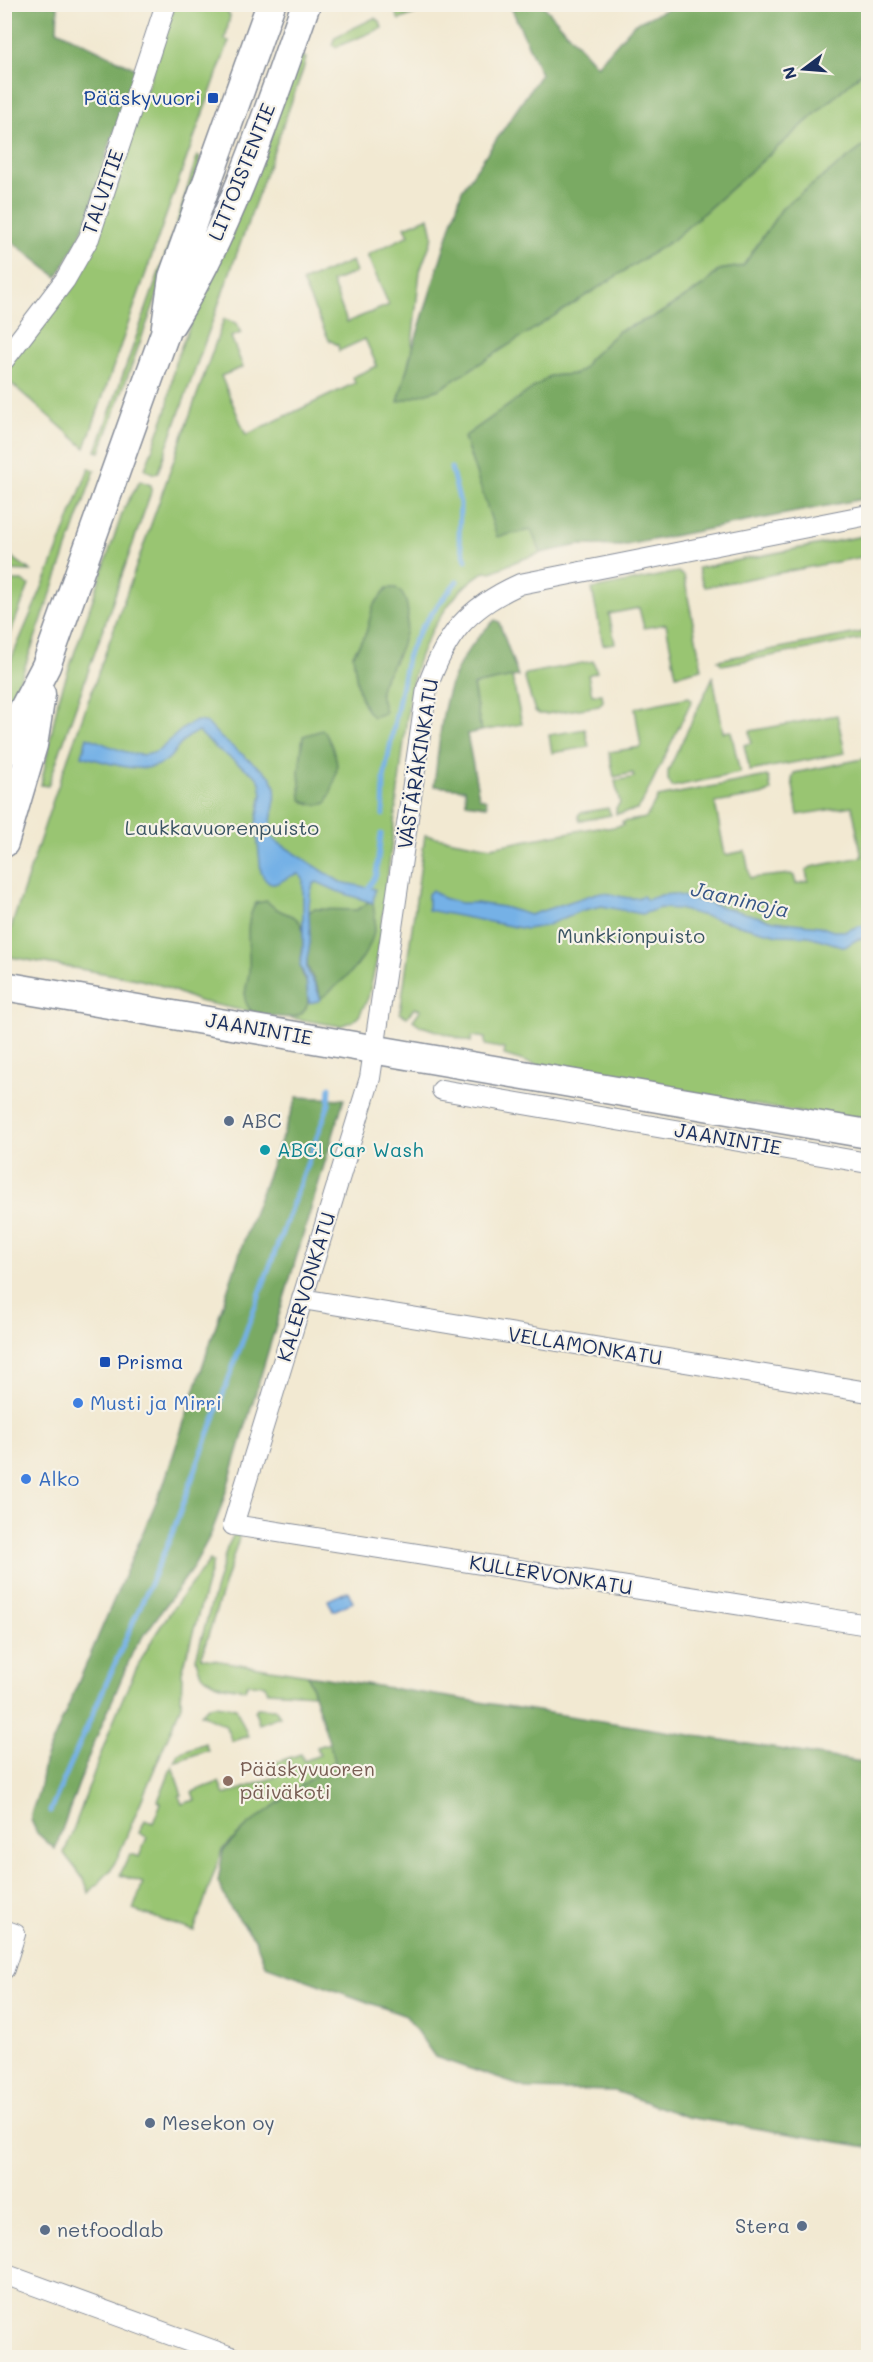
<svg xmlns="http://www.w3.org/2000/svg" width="873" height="2362" viewBox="0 0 873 2362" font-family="Mali,sans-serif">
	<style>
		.green { fill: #99c572; stroke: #5a7a68; stroke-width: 1.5 }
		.forest { fill: #7aaa64; stroke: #4a6c61; stroke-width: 1.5 }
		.water { fill: #74b1e6; stroke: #4870a2; stroke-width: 1.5 }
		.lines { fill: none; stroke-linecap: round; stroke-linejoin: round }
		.stream { stroke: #74b1e6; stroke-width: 5 }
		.street-casing { stroke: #868c98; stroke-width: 22 }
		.secondary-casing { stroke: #868c98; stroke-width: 31 }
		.street { stroke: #fff; stroke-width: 20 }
		.secondary { stroke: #fff; stroke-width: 28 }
		.transit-dot { fill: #1a4fb4; stroke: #f7f3e8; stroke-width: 2 }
		.service-dot { fill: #5c6f8a; stroke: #f7f3e8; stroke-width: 2 }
		.culture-dot { fill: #0f9aa8; stroke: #f7f3e8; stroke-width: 2 }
		.shop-dot { fill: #3f7fe0; stroke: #f7f3e8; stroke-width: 2 }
		.education-dot { fill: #8d6e63; stroke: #f7f3e8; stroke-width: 2 }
		.labels { text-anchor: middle; stroke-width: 4.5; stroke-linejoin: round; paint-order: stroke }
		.transit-label { font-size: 20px; fill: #164399; stroke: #f7f3e8; text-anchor: end }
		.street-label { font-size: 20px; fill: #1b2f5e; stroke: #f7f3e8 }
		.park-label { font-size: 20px; fill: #3a5463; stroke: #f7f3e8 }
		.service-label { font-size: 20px; fill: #4e5e75; stroke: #f7f3e8; text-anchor: start }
		.culture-label { font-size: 20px; fill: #0d838f; stroke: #f7f3e8; text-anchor: start }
		.shop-label { font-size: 20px; fill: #366cbe; stroke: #f7f3e8; text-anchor: start }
		.education-label { font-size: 20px; fill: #785e54; stroke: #f7f3e8; text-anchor: start }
		.water-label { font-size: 21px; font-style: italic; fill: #365687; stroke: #f7f3e8 }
	</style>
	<rect width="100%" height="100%" fill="#f7f3e8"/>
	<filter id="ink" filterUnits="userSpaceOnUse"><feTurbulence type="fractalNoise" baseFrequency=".0167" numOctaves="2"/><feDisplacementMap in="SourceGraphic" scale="12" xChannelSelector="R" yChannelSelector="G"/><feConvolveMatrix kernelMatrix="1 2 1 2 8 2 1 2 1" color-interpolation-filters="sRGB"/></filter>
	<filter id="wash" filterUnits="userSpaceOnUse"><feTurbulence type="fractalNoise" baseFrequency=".008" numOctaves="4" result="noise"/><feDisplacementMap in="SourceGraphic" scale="24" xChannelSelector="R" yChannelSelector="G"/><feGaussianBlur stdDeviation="1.35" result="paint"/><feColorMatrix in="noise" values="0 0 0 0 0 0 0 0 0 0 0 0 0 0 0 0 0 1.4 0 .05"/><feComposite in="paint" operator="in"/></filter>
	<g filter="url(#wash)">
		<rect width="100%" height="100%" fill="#f2e9d2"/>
		<path class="green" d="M400 4H435V5L399 20 393 7Z
			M175 5H222L230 16 225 40 229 41 164 221 85 448 5 378V368L96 240Z
			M374 18 380 21 382 28 336 47 332 45 335 37Z
			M299 54 306 58 303 70 158 472 154 474 145 469 167 409 175 362Z
			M868 67V143L783 207 743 266 719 270 704 285 657 315 619 331 588 360 584 368 576 374 550 376 464 437 480 485 531 529 541 553C524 558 509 564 494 571 489 573 485 571 481 574 455 588 423 639 416 668 413 678 411 689 409 700L378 955 368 998 359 1016 353 1021 340 1026 236 1009 198 1001 160 985 137 979 5 956V946L52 803 224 319 236 323 241 333 231 337 243 367 221 376 246 435 355 383 353 377 377 366 365 339 339 351 338 345 329 340 302 282 352 261 356 272 332 282 347 322 389 305 367 255 409 235 405 227 429 217 433 236 420 271 411 354 399 401 673 240Z
			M197 156 200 157 194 194 100 452 96 451 179 216Z
			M89 468 95 470 23 672 5 713V674L50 569Z
			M140 481 151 485V492L48 786 41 785 58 701 124 508Z
			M868 535V556L705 587 703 585 698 568Z
			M5 552 31 571 5 570Z
			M678 572 684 576 702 669 676 675 666 624 644 628 639 608 609 614 615 643 603 645 592 589Z
			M5 581H22L29 585 5 647Z
			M868 631V638L733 663 722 665 718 660Z
			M593 661 597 672 588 675 592 695 602 694 603 701 599 706 546 714H539L535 711 524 676 526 674Z
			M512 677 522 724 481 731 473 685Z
			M713 677 723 732 731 731 740 773 672 787 668 780V771Z
			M689 697 692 700 642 803 637 810 616 814V808L620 803 615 781 634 777 633 773 614 777 609 752 641 747 635 708Z
			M837 715 845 753 750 771 744 745 751 743 750 731Z
			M585 729 589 747 552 753 549 735Z
			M868 758V1124L555 1071 504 1055 505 1049 485 1045V1038L472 1036 471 1042 421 1026 413 1020 421 1009 414 1008 407 1017 400 1013 425 835 491 847 598 827 608 828 624 825 622 822 646 818 658 797 767 776 769 778 771 791 766 794 715 803 725 855 745 851 750 878 791 874 794 876 796 884 808 881 806 871 811 867 862 857 852 806 798 815 792 780 794 773Z
			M608 808 611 815 580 821 578 816 580 813Z
			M239 1533V1538L201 1658 308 1675 314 1694 267 1691 265 1685 248 1684 245 1689C224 1687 199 1684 196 1658L227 1548 234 1534Z
			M210 1560 213 1562 182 1672 181 1705 117 1859 109 1872 89 1893C87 1880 72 1865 64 1853 91 1787 110 1717 144 1654 162 1620 187 1590 210 1560Z
			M216 1705 236 1708 248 1736 232 1741 225 1725 201 1714 209 1706Z
			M257 1708 275 1709 280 1716 259 1724 255 1711Z
			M205 1743 208 1750 174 1762 178 1753Z
			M330 1743 336 1760 247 1826 222 1850 194 1931 133 1910 143 1883 120 1875 130 1854 139 1857 147 1837 139 1833 145 1820 153 1823 161 1803 158 1801 172 1766 182 1795 179 1796 182 1804 195 1800 192 1792 219 1782 224 1795 278 1776 274 1763 301 1754 304 1761 320 1755 317 1747Z"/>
		<path class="forest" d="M4 5H58L57 30 136 69 104 162 90 211 79 238 57 277 5 236Z
			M510 5H543L597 66 634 24 676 5H868V67L673 240 440 389 398 402 411 354 462 190 541 74Z
			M868 143V498L621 546 579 545 541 553 531 530 497 537 464 437 550 376 575 374 584 368 588 360 619 331 658 315 704 285 719 270 743 266 783 207Z
			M387 588H396C419 604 403 646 392 666 389 673 383 678 381 686 378 697 384 703 385 713L373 717C357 703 356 675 353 655L366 633 373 606Z
			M495 620 499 622 518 676 473 685 481 731 467 734 479 797 486 800 487 806 466 803 465 789 434 786C443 717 440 670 495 620Z
			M322 730 325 732C342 764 339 770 327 803 319 806 307 805 301 799L299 772 303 736Z
			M267 901C278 914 292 913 298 920 310 934 299 955 301 970 302 976 308 981 307 988 307 993 309 1001 307 1006 300 1026 267 1014 252 1012 249 1008 246 1005 245 999 244 991 248 981 249 972 251 948 242 925 256 903Z
			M370 901 373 903C374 910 376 918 375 926 371 958 344 981 320 999L319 991 307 965 308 913 314 909 357 910Z
			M297 1097 344 1099 221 1508 211 1534 192 1569 134 1649 90 1753 55 1849 37 1833 31 1820V1814L39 1791 44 1762 163 1486 248 1228Z
			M308 1675 868 1763V2147L687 2117 615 2091 529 2089 435 2057 406 2016 265 1965 255 1939 229 1906 218 1882 223 1851 247 1826 335 1761Z"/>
		<path class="water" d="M197 721 207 723 221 738 270 776C285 797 263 819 274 840L340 882 375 889 373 903 337 891 317 882 313 884C306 904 310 920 310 940 310 950 305 959 307 969 310 980 318 986 320 999L318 1001 309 1003 306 979 300 965 303 951V879L299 874C284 874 272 898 261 872L256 824 262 794 260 782 256 776 216 748 199 732C188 733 178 747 171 756 151 780 107 762 82 756L87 737C109 745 144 766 163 747 174 737 183 726 197 721Z
			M432 890 443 898 460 903H476L503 907 530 915 597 893C612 891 628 903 643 896L647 900 661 895 674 894 774 921 819 926 833 931H846L859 926H868V937L856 940 845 947 809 936 779 935 762 931 678 909 660 908 642 914 602 906 580 911 545 926 526 929 428 910V894Z
			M348 1591 353 1602 333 1611 328 1600Z"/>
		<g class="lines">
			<path class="stream" d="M451 468 460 503 459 539 466 560
				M383 815 384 778 407 658C417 628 438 606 457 581
				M366 892 376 875 381 834
				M50 1811 172 1534 329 1104 330 1087"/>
		</g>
	</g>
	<g filter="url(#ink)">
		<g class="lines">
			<g class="street-casing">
				<path id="street" d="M4 360 65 280 89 238 166 4
					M868 515 520 584C467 608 446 634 427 688L370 1078 233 1525 868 1625
					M442 1090 868 1163
					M302 1299 868 1392
					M4 1930 15 1934 4 1969
					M4 2274 234 2358"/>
			</g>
			<g class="secondary-casing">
				<path id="secondary" d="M171 324C231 227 268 112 306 4
					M4 752 11 733 46 666 165 333 173 277 271 4
					M4 843 33 745 41 694
					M4 986 868 1134"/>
			</g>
			<use href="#street" class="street"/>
			<use href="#secondary" class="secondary"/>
		</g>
	</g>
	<g class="transit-dot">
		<rect x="207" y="92" width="12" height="12" rx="3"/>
		<rect x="99" y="1356" width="12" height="12" rx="3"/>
	</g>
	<g class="service-dot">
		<circle cx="229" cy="1121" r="6"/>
		<circle cx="150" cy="2123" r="6"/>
		<circle cx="802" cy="2226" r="6"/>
		<circle cx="45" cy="2230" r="6"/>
	</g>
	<circle class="culture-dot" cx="265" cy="1150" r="6"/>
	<g class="shop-dot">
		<circle cx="78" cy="1403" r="6"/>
		<circle cx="26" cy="1479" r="6"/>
	</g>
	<circle class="education-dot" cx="228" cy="1781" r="6"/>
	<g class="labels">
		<g class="transit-label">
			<text x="201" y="105">Pääskyvuori</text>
			<text x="117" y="1369" text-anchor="start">Prisma</text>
		</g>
		<g class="street-label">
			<text transform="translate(242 172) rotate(-68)" y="7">LITTOISTENTIE</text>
			<text transform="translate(103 192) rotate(-71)" y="7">TALVITIE</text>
			<text transform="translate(418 764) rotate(-81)" y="7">VÄSTÄRÄKINKATU</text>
			<text transform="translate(259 1029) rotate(10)" y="7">JAANINTIE</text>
			<text transform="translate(728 1139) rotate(10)" y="7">JAANINTIE</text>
			<text transform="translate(306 1287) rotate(-73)" y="7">KALERVONKATU</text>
			<text transform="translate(585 1346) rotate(9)" y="7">VELLAMONKATU</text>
			<text transform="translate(551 1575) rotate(9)" y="7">KULLERVONKATU</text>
		</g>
		<g class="park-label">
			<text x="222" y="835">Laukkavuorenpuisto</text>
			<text x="631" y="943">Munkkionpuisto</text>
		</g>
		<g class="service-label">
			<text x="241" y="1128">ABC</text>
			<text x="162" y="2130">Mesekon oy</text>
			<text x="790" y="2233" text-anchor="end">Stera</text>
			<text x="57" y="2237">netfoodlab</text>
		</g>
		<g class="culture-label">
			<text x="277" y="1157">ABC! Car Wash</text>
		</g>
		<g class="shop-label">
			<text x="90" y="1410">Musti ja Mirri</text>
			<text x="38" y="1486">Alko</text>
		</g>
		<g class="education-label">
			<text x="240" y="1776">Pääskyvuoren<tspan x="240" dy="23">päiväkoti</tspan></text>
		</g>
		<g class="water-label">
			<text transform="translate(740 900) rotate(13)" y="7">Jaaninoja</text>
		</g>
	</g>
	<rect width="873" height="2362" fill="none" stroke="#f7f3e8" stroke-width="24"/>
	<g transform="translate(804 69) rotate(254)" stroke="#f7f3e8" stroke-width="4.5" paint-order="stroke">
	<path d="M0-4.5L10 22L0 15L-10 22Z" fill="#1b2f5e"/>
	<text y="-9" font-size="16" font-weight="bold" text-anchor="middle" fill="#1b2f5e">N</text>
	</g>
</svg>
